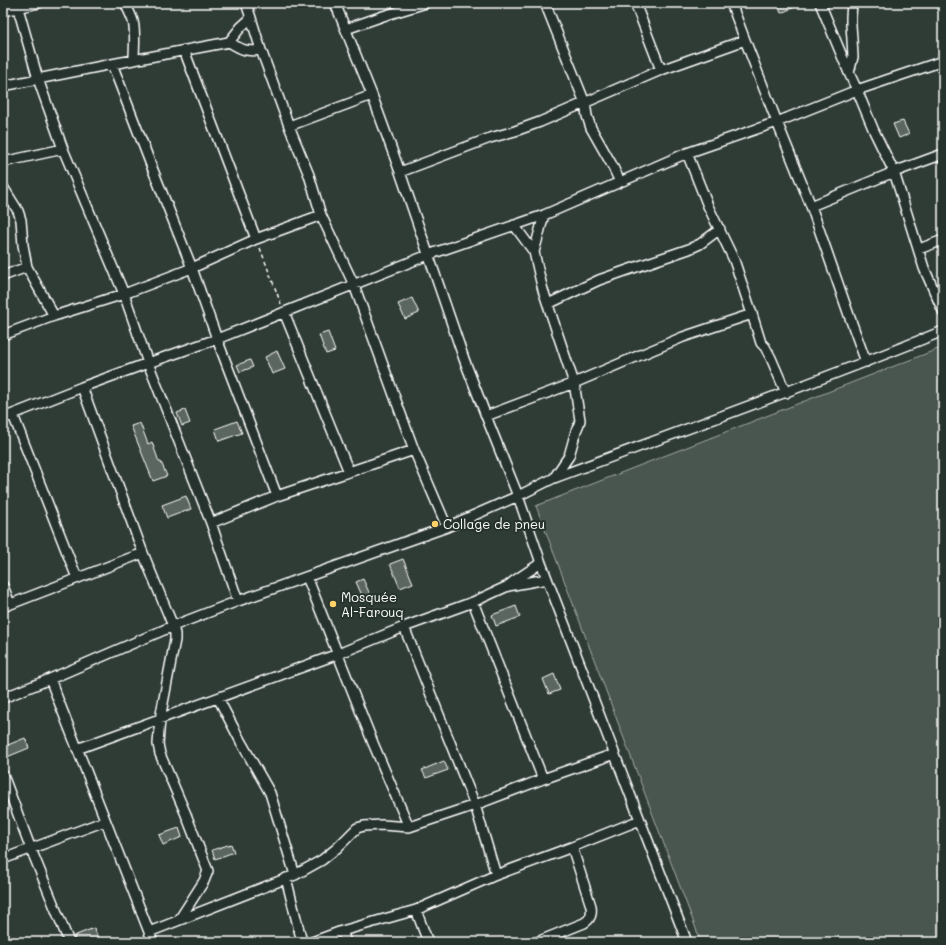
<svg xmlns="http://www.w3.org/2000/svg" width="946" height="945" viewBox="0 0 946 945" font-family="Mali,sans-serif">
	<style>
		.green { fill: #4a544f; stroke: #a4aaa7 }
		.building { fill: #5b6661; stroke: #fff }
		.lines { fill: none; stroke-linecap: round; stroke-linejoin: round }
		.minor-casing { stroke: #fff; stroke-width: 12 }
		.path { stroke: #fff; stroke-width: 1.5; stroke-dasharray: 4 3; stroke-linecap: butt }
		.minor { stroke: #26332d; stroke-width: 9 }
		.poi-dot { fill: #ffd166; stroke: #26332d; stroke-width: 1.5 }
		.labels { text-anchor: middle; stroke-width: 4; stroke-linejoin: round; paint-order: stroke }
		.poi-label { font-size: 13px; fill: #fff; stroke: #26332d; text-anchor: start }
	</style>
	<rect width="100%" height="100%" fill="#2f3b35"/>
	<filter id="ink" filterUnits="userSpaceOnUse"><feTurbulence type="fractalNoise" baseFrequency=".025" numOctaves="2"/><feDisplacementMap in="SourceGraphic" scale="8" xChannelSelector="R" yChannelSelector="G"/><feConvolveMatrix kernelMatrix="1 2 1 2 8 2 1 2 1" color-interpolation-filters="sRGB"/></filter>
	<g filter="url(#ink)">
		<path class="green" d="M943 347V942H701L536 506Z"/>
		<path class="building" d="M777 3H804L781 13Z
			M903 121 909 134 899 138 893 124Z
			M412 298 419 313 405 319 398 304Z
			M328 332 335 351 326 354 319 335Z
			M277 351 285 369 272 374 265 357Z
			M250 360 253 367 240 372 237 365Z
			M185 410 190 423 182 426 177 413Z
			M237 421 242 433 219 441 215 429Z
			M140 423 148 444 152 442 159 462H161L167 476 153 481 131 426Z
			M186 496 191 509 167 518 162 505Z
			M403 559 413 583 400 588 390 564Z
			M363 579 372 599 365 602 356 582Z
			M516 606 520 617 496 626 492 615Z
			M554 674 560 690 549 694 543 679Z
			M25 738 29 748 7 757 3 747Z
			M444 761 448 770 426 778 422 770Z
			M179 828 182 837 163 845 159 835Z
			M231 844 234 852 215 859 212 850Z
			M94 928 99 940 92 942H76L74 936Z"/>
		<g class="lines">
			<g class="minor-casing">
				<path id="minor" d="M11 3 18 8 38 79 63 149 124 294 148 363 211 523 238 601
					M125 3C128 9 131 15 133 21 136 33 134 47 134 59
					M335 3 372 95 400 172 464 359 486 416 518 496 541 563 640 820
					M545 3 585 103 587 116 591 128 612 165 620 182
					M635 3 661 70
					M731 3 745 40 777 122 811 206 850 318 866 362
					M820 3 849 73 857 90 874 131 894 172 924 268 943 311
					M3 11 39 3
					M251 18 261 50
					M346 29 383 16 426 3
					M229 42 241 27 251 18 246 3
					M184 50 256 239
					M112 64 151 165 192 268 217 339 277 496
					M849 73 853 57 852 39 851 25V17L852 3
					M3 86 112 64 229 42C242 50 246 52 261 50L289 126 309 175 321 215 354 285 414 450 447 527
					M289 126 372 95
					M3 162 63 149
					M400 172 490 138 515 131 540 122 661 70 745 40
					M3 187 18 211 21 220 23 245 27 267 54 316
					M811 206 894 172 943 154
					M544 215 534 252 540 278 543 290 574 383 580 420 579 424 576 431 569 456 554 478
					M514 225 534 252
					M919 249 943 240
					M3 276 27 267
					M548 304 599 280 642 265 689 249 700 244 720 229
					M284 312 349 472
					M752 314 761 343 765 347 771 358 786 393
					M3 335 54 316 124 294 192 268 256 239 321 215
					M82 387 143 553 173 626 175 634V640L160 719 158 744 160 754 185 812 208 871 204 881 179 920
					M13 415 77 578
					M486 416 574 383 683 337 752 314 734 260 708 206 687 153
					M3 418 82 387 148 363 217 339 428 255 544 215 687 153 777 122 857 90 943 61
					M211 523 277 496 414 450
					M307 577 373 743 409 827
					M509 585 514 581 541 563
					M3 586 10 604
					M473 602 543 779
					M3 607 143 553
					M404 627 475 805 496 875
					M50 679 153 942
					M3 698 50 679 173 626 238 601 447 527 518 496 554 478C684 430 815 383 943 331
					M218 698 241 742 270 793 295 875
					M77 749 338 654 404 627 473 602 508 586 547 579
					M3 775 31 849 69 942
					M3 859 105 821
					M286 878 302 942
					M416 910 428 942
					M342 931 346 942
					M149 932 295 875 322 860 337 848 357 828 364 826 382 825 409 827 475 805 543 779 614 754
					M312 942 342 931 416 910 496 875 572 847 640 820 687 942
					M537 942 584 923C591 919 592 914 591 906L572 847"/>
			</g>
			<path class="path" d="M260 248 281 304"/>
			<use href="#minor" class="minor"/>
		</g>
	</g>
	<g class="poi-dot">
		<circle cx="435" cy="524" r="4"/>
		<circle cx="333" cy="604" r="4"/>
	</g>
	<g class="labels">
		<g class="poi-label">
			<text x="443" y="529">Collage de pneu</text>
			<text x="341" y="602">Mosquée<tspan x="341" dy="15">Al-Farouq</tspan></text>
		</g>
	</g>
	<rect width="946" height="945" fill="none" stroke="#26332d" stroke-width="16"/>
	<rect x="8" y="8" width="930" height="929" fill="none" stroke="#fff" stroke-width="1.5" filter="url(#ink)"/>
</svg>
